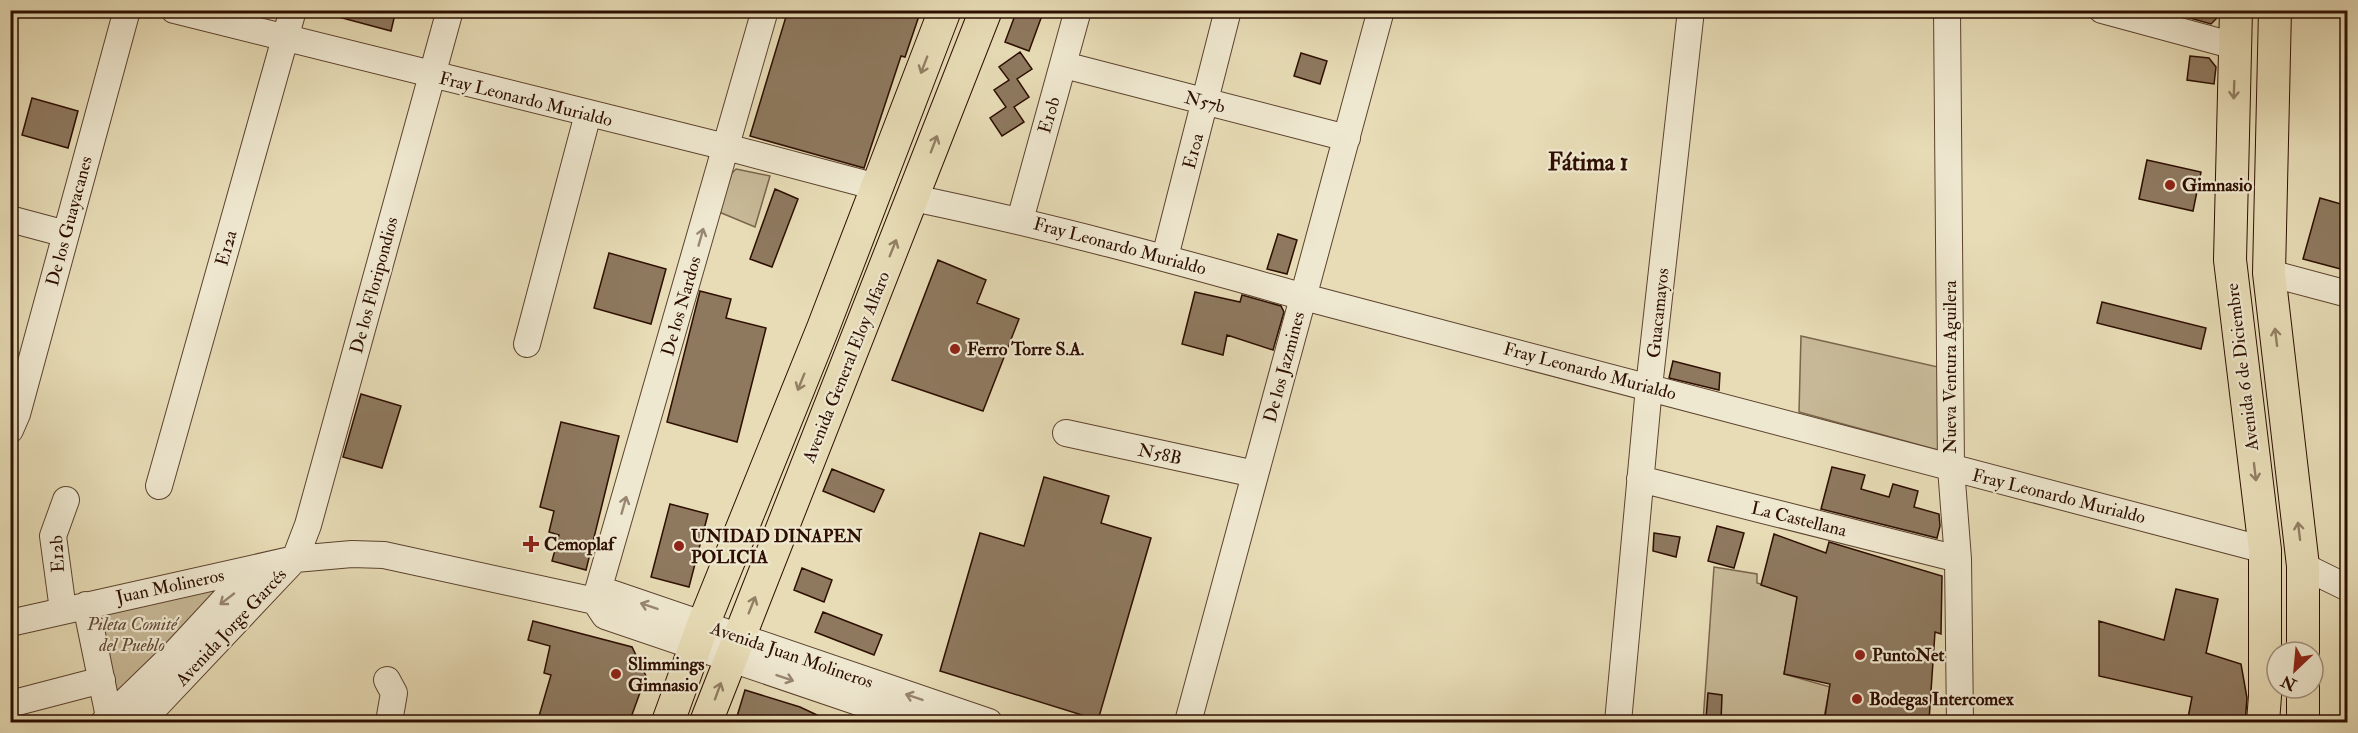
<svg xmlns="http://www.w3.org/2000/svg" width="2358" height="733" viewBox="0 0 2358 733" font-family="'IM FELL Double Pica',serif">
	<style>
		.green { fill: #c7b997; stroke: #7a644c; stroke-width: 1.5 }
		.building { fill: #8e795f; stroke: #2d0e00; stroke-width: 1.5 }
		.lines { fill: none; stroke-linecap: round; stroke-linejoin: round }
		.minor-casing { stroke: #5c422e; stroke-width: 28 }
		.major-casing { stroke: #2d0e00; stroke-width: 34 }
		.minor { stroke: #efe8d0; stroke-width: 26 }
		.major { stroke: #e7dcb6; stroke-width: 32 }
		.oneway { stroke: #937f64 }
		.oneway2 { stroke: #988672 }
		.poi-dot { fill: #8f2418; stroke: #efe8d0; stroke-width: 2 }
		.labels { text-anchor: middle; stroke-width: 4.5; stroke-linejoin: round; paint-order: stroke }
		.street-label { font-size: 18px; fill: #2d0e00; stroke: #efe8d0 }
		.poi-label { font-size: 18px; font-weight: bold; fill: #2d0e00; stroke: #efe8d0; text-anchor: start }
		.park-label { font-size: 18px; font-style: italic; fill: #634a35; stroke: #efe8d0 }
		.district-label { font-size: 24px; font-weight: bold; fill: #2d0e00; stroke: #efe8d0 }
	</style>
	<rect width="100%" height="100%" fill="#e7dcb6"/>
	<filter id="stains"><feTurbulence type="fractalNoise" baseFrequency=".00333" numOctaves="4"/><feColorMatrix values="0 0 0 0 .2 0 0 0 0 .09 0 0 0 0 .02 0 0 0 .5 -.17"/></filter>
	<radialGradient id="worn" r=".72"><stop offset=".6" stop-color="#630" stop-opacity="0"/><stop offset="1" stop-color="#630" stop-opacity=".3"/></radialGradient>
	<path class="green" d="M736 169 770 176 755 227 719 212 732 173Z
		M1801 336 1938 367V450L1799 412Z
		M276 565 110 717 86 605Z
		M1714 567 1757 574V583L1798 595 1784 674 1830 687 1823 722H1703Z"/>
	<path class="building" d="M331 10H396L391 31 331 15Z
		M788 10H921L905 57 901 56 864 168 750 136Z
		M1017 10H1044L1029 51 1005 42Z
		M2172 10H2218V17L2211 24 2172 13Z
		M1020 52 1032 69 1017 79 1029 97 1014 107 1024 122 1002 136 990 118 1006 107 994 90 1009 80 999 67Z
		M1301 53 1327 61 1320 84 1294 76Z
		M2190 56 2209 58 2216 67 2214 84 2187 80Z
		M32 98 78 111 68 148 22 135Z
		M2147 160 2201 172 2193 211 2139 199Z
		M775 189 798 199 772 267 750 259Z
		M2320 198 2348 206V271L2303 259Z
		M1278 234 1297 240 1287 274 1267 269Z
		M609 253 666 269 651 324 594 308Z
		M938 260 986 280 977 303 1019 319 983 411 892 380Z
		M700 291 731 299 726 318 766 328 737 442 667 422Z
		M1195 292 1240 302 1242 295 1281 306 1284 312 1273 350 1227 335 1223 355 1182 344Z
		M2102 302 2206 328 2201 349 2097 323Z
		M1673 361 1720 373 1719 390 1669 378Z
		M361 394 401 406 382 468 343 457Z
		M561 422 619 436 586 570 552 561 559 535 549 532 554 511 540 507Z
		M1832 467 1865 475 1861 489 1889 497 1893 484 1918 491 1914 507 1939 514 1940 526 1937 538 1821 509Z
		M832 469 884 490 874 512 823 491Z
		M1044 477 1109 496 1101 523 1151 538 1098 720 940 671 980 533 1024 546Z
		M670 504 708 514 689 587 651 577Z
		M1717 526 1744 533 1734 568 1708 561Z
		M1654 533 1680 537 1676 557 1653 551Z
		M1774 534 1826 553 1829 542 1942 576 1941 634 1935 632 1929 721 1903 717 1902 723H1824L1830 684 1784 674 1797 597 1761 585Z
		M802 568 832 580 824 602 794 590Z
		M2176 589 2218 599 2206 653 2241 664 2247 698 2245 723H2187L2192 697 2099 676V621L2164 640Z
		M823 612 882 635 874 655 815 632Z
		M533 621 632 647 646 676 629 723H537L551 675 544 673 550 646 528 640Z
		M745 690 800 707 834 723H735Z
		M1708 693 1722 695 1721 721 1706 719Z"/>
	<g class="lines">
		<g class="minor-casing">
			<path id="minor" d="M174 10 726 147 877 187
				M1947 10 1951 468 1958 559 1960 722
				M2102 10 2235 46
				M1064 65 1347 138
				M913 198C1045 225 1174 260 1304 297L2265 550
				M10 219 66 234
				M1020 220 1078 10
				M1165 257 1228 10
				M2269 273 2348 294
				M527 344 588 114
				M10 430 17 414 127 10
				M1066 433 1255 474
				M1640 479 1958 559
				M159 486 293 10
				M2303 566 2348 588
				M595 601 765 10
				M595 601 605 616 917 722
				M86 605 110 722
				M63 610 53 536 66 500
				M10 623 295 559 352 554 384 555 595 601 611 593 989 722
				M387 680 394 693 389 722
				M10 704 102 680
				M104 722 175 653 226 598 271 572
				M141 722 295 559 308 525 450 10
				M1188 722 1381 10
				M1618 722 1649 387 1691 10"/>
		</g>
		<g class="major-casing">
			<path id="major" d="M2236 10 2230 260 2265 550V696L2263 722
				M2275 10 2269 273 2303 566V652
				M2303 688V722
				M668 722 703 625 823 328 945 10
				M706 722 986 10"/>
		</g>
		<use href="#minor" class="minor"/>
		<use href="#major" class="major"/>
	</g>
	<defs><path id="oneway-shaft" d="M-6 0H5M1.5-3L5.5 0L1.5 3" fill="none" stroke-width="1.6" stroke-linecap="round" stroke-linejoin="round" transform="scale(1.5)"/></defs>
	<g class="oneway">
		<use href="#oneway-shaft" transform="translate(924 65) rotate(111)"/>
		<use href="#oneway-shaft" transform="translate(2234 90) rotate(92)"/>
		<use href="#oneway-shaft" transform="translate(934 144) rotate(-69)"/>
		<use href="#oneway-shaft" transform="translate(893 248) rotate(-68)"/>
		<use href="#oneway-shaft" transform="translate(2276 337) rotate(-97)"/>
		<use href="#oneway-shaft" transform="translate(801 382) rotate(112)"/>
		<use href="#oneway-shaft" transform="translate(2255 472) rotate(83)"/>
		<use href="#oneway-shaft" transform="translate(2299 531) rotate(-97)"/>
		<use href="#oneway-shaft" transform="translate(752 605) rotate(-68)"/>
		<use href="#oneway-shaft" transform="translate(718 691) rotate(-70)"/>
	</g>
	<g class="oneway2">
		<use href="#oneway-shaft" transform="translate(701 237) rotate(-74)"/>
		<use href="#oneway-shaft" transform="translate(624 505) rotate(-74)"/>
		<use href="#oneway-shaft" transform="translate(227 599) rotate(142)"/>
		<use href="#oneway-shaft" transform="translate(649 606) rotate(-161)"/>
		<use href="#oneway-shaft" transform="translate(785 678) rotate(19)"/>
		<use href="#oneway-shaft" transform="translate(914 697) rotate(-161)"/>
	</g>
	<g class="poi-dot">
		<circle cx="2170" cy="185" r="6"/>
		<circle cx="955" cy="349" r="6"/>
		<path d="M528 535h6v6h6v6h-6v6h-6v-6h-6v-6h6z"/>
		<circle cx="679" cy="546" r="6"/>
		<circle cx="1860" cy="655" r="6"/>
		<circle cx="616" cy="674" r="6"/>
		<circle cx="1857" cy="699" r="6"/>
	</g>
	<g class="labels">
		<g class="street-label">
			<text transform="translate(526 99) rotate(14)" y="6">Fray Leonardo Murialdo</text>
			<text transform="translate(1205 102) rotate(15)" y="6">N57b</text>
			<text transform="translate(1049 115) rotate(-74)" y="6">E10b</text>
			<text transform="translate(1193 151) rotate(-75)" y="6">E10a</text>
			<text transform="translate(69 221) rotate(-75)" y="6">De los Guayacanes</text>
			<text transform="translate(1120 246) rotate(15)" y="6">Fray Leonardo Murialdo</text>
			<text transform="translate(226 248) rotate(-74)" y="6">E12a</text>
			<text transform="translate(374 285) rotate(-75)" y="6">De los Floripondios</text>
			<text transform="translate(681 306) rotate(-74)" y="6">De los Nardos</text>
			<text transform="translate(1658 313) rotate(-84)" y="6">Guacamayos</text>
			<text transform="translate(846 367) rotate(-68)" y="6">Avenida General Eloy Alfaro</text>
			<text transform="translate(1284 367) rotate(-75)" y="6">De los Jazmines</text>
			<text transform="translate(1950 367) rotate(-90)" y="6">Nueva Ventura Aguilera</text>
			<text transform="translate(2242 367) rotate(-97)" y="6">Avenida 6 de Diciembre</text>
			<text transform="translate(1590 371) rotate(15)" y="6">Fray Leonardo Murialdo</text>
			<text transform="translate(1160 454) rotate(12)" y="6">N58B</text>
			<text transform="translate(2059 496) rotate(14)" y="6">Fray Leonardo Murialdo</text>
			<text transform="translate(1799 519) rotate(14)" y="6">La Castellana</text>
			<text transform="translate(57 554) rotate(-93)" y="6">E12b</text>
			<text transform="translate(170 586) rotate(-12)" y="6">Juan Molineros</text>
			<text transform="translate(231 627) rotate(-47)" y="6">Avenida Jorge Garcés</text>
			<text transform="translate(792 655) rotate(19)" y="6">Avenida Juan Molineros</text>
		</g>
		<g class="poi-label">
			<text x="2182" y="191">Gimnasio</text>
			<text x="967" y="355">Ferro Torre S.A.</text>
			<text x="691" y="542">UNIDAD DINAPEN<tspan x="691" dy="21">POLICIA</tspan></text>
			<text x="544" y="550">Cemoplaf</text>
			<text x="1872" y="661">PuntoNet</text>
			<text x="628" y="670">Slimmings<tspan x="628" dy="21">Gimnasio</tspan></text>
			<text x="1869" y="705">Bodegas Intercomex</text>
		</g>
		<g class="park-label">
			<text x="132" y="630">Pileta Comité<tspan x="132" dy="21">del Pueblo</tspan></text>
		</g>
		<g class="district-label">
			<text x="1588" y="170">Fátima 1</text>
		</g>
	</g>
	<rect width="2358" height="733" fill="none" stroke="#e7dcb6" stroke-width="36"/>
	<rect x="12" y="12" width="2334" height="709" fill="none" stroke="#2d0e00" stroke-width="3"/>
	<rect x="18" y="18" width="2322" height="697" fill="none" stroke="#2d0e00" stroke-width="1.5"/>
	<g transform="translate(2295 670) rotate(206)"><circle r="28" fill="#efe8d0" stroke="#a1917d" stroke-width="1.5"/>
	<path d="M0-4.5L10 22L0 15L-10 22Z" fill="#8f2418"/>
	<text y="-9" font-size="16" font-weight="bold" text-anchor="middle" fill="#2d0e00">N</text>
	</g>
	<rect width="100%" height="100%" filter="url(#stains)"/>
	<rect width="100%" height="100%" fill="url(#worn)"/>
</svg>
